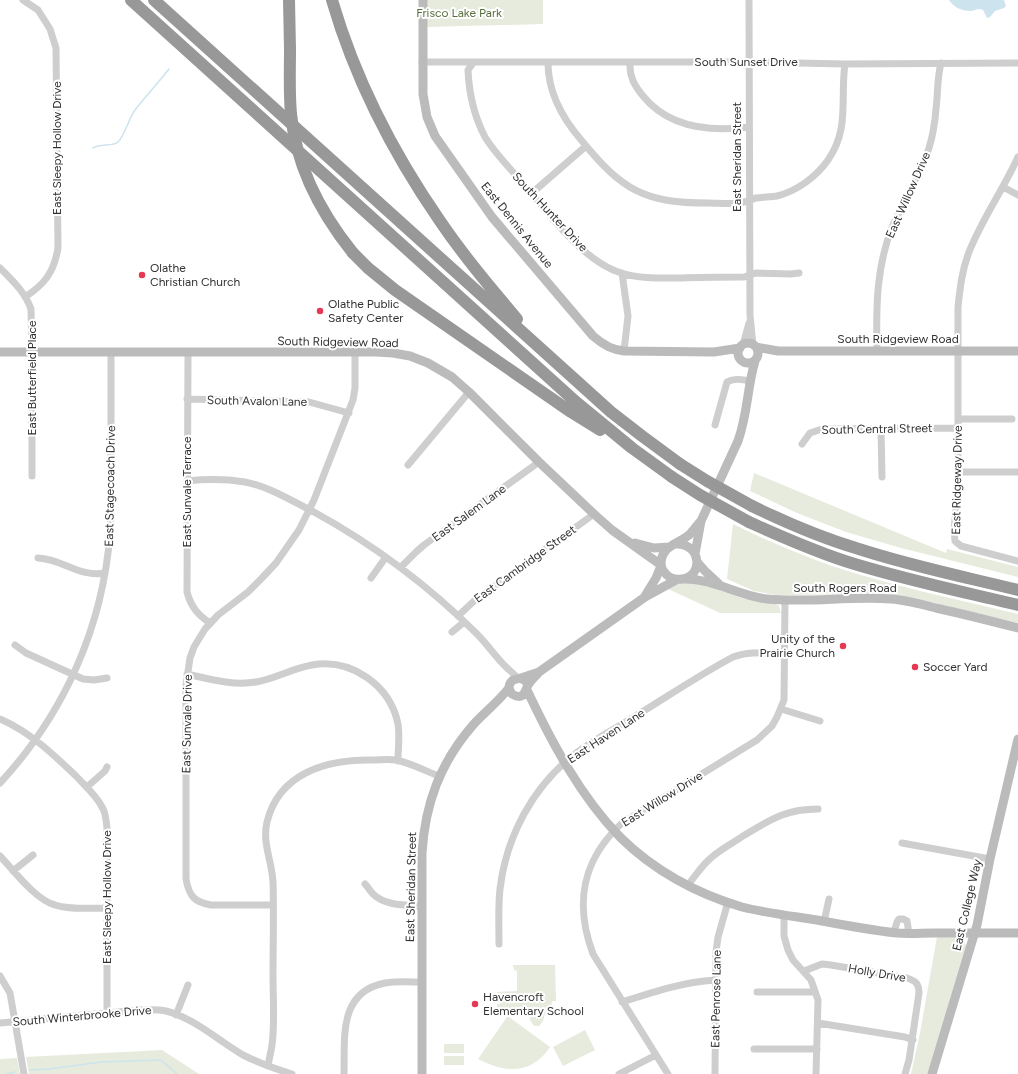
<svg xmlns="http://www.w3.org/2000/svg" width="1018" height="1074" viewBox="0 0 1018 1074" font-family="Figtree,sans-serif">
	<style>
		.green { fill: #e6ebdd }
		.water { fill: #cde3ed }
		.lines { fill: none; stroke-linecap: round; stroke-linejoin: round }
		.stream { stroke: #cde3ed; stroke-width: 1.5 }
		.street { stroke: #cecece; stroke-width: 7 }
		.secondary { stroke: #bbb; stroke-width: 9 }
		.highway { stroke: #989898; stroke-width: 12 }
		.highway-bridge { stroke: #989898; stroke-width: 12 }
		.poi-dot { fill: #e43853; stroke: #fff; stroke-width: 1.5 }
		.labels { text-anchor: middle; stroke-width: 4; stroke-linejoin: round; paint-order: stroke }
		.park-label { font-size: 12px; fill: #586d3e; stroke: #fff }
		.street-label { font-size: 12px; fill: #313131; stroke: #fff }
		.poi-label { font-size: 12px; fill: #313131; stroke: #fff; text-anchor: start }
	</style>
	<rect width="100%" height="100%" fill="#fff"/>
	<path class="green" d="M427 0H543V24L427 27Z
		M754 473 946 553 947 549 1018 567V577L901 548 846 532 797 513 750 491Z
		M733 524C765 540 798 554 832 566 892 586 956 599 1018 614V623L915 598 881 594 776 595 754 591 727 579Z
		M679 583H701L741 598 774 603 779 606 781 613H720L666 588Z
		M937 937C950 937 965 933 967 950L929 1074H911L920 1033Z
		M513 965H555L556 1001H552L551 1008H558V1016L548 1015 549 1011 546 1010 543 1021 539 1026H534L530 1020V1012L505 1011 497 1014V1004H500L497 992 517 991V971L514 970Z
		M507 1017H509L550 1047C532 1074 507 1074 478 1059Z
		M585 1030 595 1050 563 1066 553 1047Z
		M444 1044H464V1053H444Z
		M162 1050 199 1074H29L26 1057Z
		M444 1056H464V1065H444Z
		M17 1058 20 1074H0V1059Z"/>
	<path class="water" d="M949 0H1004L1006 6 1004 8 995 11 990 17 987 18 983 10 980 9C976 9 974 11 970 11 961 11 954 7 949 0Z"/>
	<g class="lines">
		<path class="stream" d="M93 148C101 143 113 147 118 142 124 137 129 118 135 110 146 96 158 83 169 69
			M30 1070 50 1069 101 1062 161 1060 177 1074
			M7 1074 15 1072"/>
		<path class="street" d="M23 0 38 10 50 29 56 48 58 248C54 272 45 284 25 297
			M749 0 750 315 753 345
			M422 62H749L845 64 1018 63
			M630 62C629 76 634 85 643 96 669 128 710 132 749 127
			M473 63 468 70C469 93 474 116 485 137 496 155 512 170 525 186 550 215 583 261 621 273 640 279 661 278 681 278 702 277 723 277 744 277L756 273 791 274 799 273
			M548 63C548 93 562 118 582 141 622 190 644 203 708 203 719 203 735 205 744 202 748 201 752 199 756 198 762 197 770 197 777 196 797 191 816 177 828 160 850 129 840 98 845 64
			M1018 157C1003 190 982 219 969 252 962 270 960 288 958 307V489L954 530 955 541 961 546 1018 561
			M1003 187 1018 195
			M532 193 586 146
			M0 268C12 280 25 292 31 309L32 359V476
			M622 273 628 316 624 351
			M743 345 749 323
			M877 351C876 308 876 266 893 225 905 199 920 175 929 148 933 135 935 122 936 109 938 93 937 78 941 63
			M188 352 187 592C191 607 198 615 210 623
			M187 399 309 402 349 413
			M958 419H1012
			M715 425 727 382C734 378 742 379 750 381
			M881 429 882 477
			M802 444 810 433 822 429 958 428
			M408 465 469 392
			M959 472H1018
			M187 481C206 479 226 479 245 482 270 487 292 501 314 512 376 546 427 584 477 634 487 644 495 656 505 666 509 670 514 674 518 678
			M38 558C63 559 80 578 105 573
			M401 567 416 552 424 545 539 462
			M371 578 386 557
			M458 616 474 601 594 514
			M452 632 464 622
			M15 645 26 653 83 679 94 680 107 678
			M187 674C209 679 234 686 256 682 275 679 293 668 312 665 351 658 390 685 398 724 400 736 398 748 398 761
			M781 709 820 721
			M0 719C30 732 53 754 76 776 85 786 96 795 102 807 106 813 106 820 107 828V1013
			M0 783C64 714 103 627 110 533 112 511 111 489 111 467 111 428 111 390 111 352
			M87 787 105 771 107 767
			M902 843 990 859
			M0 856C14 871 36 900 55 905 71 910 90 908 107 908
			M13 871 33 855
			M365 884C368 887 370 891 373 894 385 906 406 905 422 906
			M688 885C696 875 702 865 712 857 721 849 733 843 743 836 770 820 785 809 818 809
			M273 905H211C194 902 189 896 186 879V685L190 658 194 647 205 629 218 615 248 592 262 578 276 563 299 530 314 500 353 400 355 388V352
			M784 915V936L788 950 793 960 811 980 818 1000 816 1074
			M824 922 829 899
			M894 932 897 922 899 919H903L907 921 909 933
			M499 944C499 925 498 907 500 889 506 837 533 786 575 754 593 740 615 729 634 717 667 697 699 675 733 657 749 651 767 653 784 653
			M804 971 822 964 831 965 907 978C916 981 919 984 919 993L909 1060 905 1074
			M0 976 10 993 24 1074
			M757 992H815
			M622 1002C653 992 683 982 715 980
			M176 1015 188 985
			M0 1023 139 1010C148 1010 157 1009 166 1011 194 1018 219 1041 243 1055 259 1063 275 1069 292 1074
			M818 1023 905 1037 913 1040
			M754 1049H817
			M268 1066C269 1059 271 1052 272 1045 275 1023 273 999 273 976 273 945 274 913 273 882 272 861 262 843 267 822 279 773 327 759 372 760 380 760 388 759 396 760 411 763 425 771 439 776
			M344 1074C345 1038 338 992 385 983 397 981 410 982 422 982
			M619 1074 656 1055
			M668 1074 593 954C574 903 582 860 622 823L757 740 772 726 777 717 784 700 785 600
			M715 1074 716 952 718 937 728 902"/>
		<path class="secondary" d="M423 0V94L427 117 435 136 492 217 593 336C602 344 611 350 624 351L714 352 740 348
			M738 353a10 10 0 1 1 20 0a10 10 0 1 1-20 0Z
			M756 347 778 351H1018
			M0 352H376L393 353 410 356 428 363 452 377 469 392 539 462 594 514 612 530 661 565
			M635 543 654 548 669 547
			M677 544C701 544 704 576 682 579 676 580 669 578 665 573 662 570 661 566 661 562 663 545 678 544 689 535 693 531 697 525 701 521
			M695 554 701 521 738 441C748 413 747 388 755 361
			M697 562 705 571 719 584
			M685 579C714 579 739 596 767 599 808 603 850 596 891 599 906 600 921 604 936 608 963 614 991 621 1018 628
			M645 596 656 578 661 566
			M521 678 539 672 645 597 676 580
			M525 681 521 678 513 680C508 684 508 689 512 694 523 701 525 692 528 685 531 680 536 676 539 672
			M527 690C551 741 580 796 620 837 653 870 697 894 742 907 766 913 792 916 817 920 843 925 870 930 897 933 909 934 922 933 933 933 962 933 990 933 1018 933
			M422 1074V853C425 804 440 763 473 725 485 712 498 702 509 688
			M932 1074 977 925 990 859 1018 739"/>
		<path class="highway" d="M131 0 576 402 632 448 672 477
			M154 0 611 412 642 436 680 464
			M289 0 290 49
			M332 0C355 79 393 153 440 221 463 255 490 287 517 319
			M353 253 368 268 395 290 571 412 600 430
			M752 506C787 523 822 538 859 549 911 566 965 577 1018 590
			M749 522C780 536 812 550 845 561 901 579 960 591 1018 605"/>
		<path class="highway-bridge" d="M290 49C290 71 289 92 291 114 296 166 320 212 353 253
			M680 464 707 481 752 506
			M672 477 700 495 749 522"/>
	</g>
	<g class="poi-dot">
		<circle cx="142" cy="275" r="4"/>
		<circle cx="320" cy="311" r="4"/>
		<circle cx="843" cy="646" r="4"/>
		<circle cx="915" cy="667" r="4"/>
		<circle cx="475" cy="1004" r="4"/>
	</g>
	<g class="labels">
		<g class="park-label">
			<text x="459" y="17">Frisco Lake Park</text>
		</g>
		<g class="street-label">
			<text x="746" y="66">South Sunset Drive</text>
			<text transform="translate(57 148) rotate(-90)" y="4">East Sleepy Hollow Drive</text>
			<text transform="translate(737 157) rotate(-90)" y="4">East Sheridan Street</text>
			<text transform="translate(908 195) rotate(-66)" y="4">East Willow Drive</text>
			<text transform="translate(550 212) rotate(47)" y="4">South Hunter Drive</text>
			<text transform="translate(517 225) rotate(51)" y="4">East Dennis Avenue</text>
			<text x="898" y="343">South Ridgeview Road</text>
			<text transform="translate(338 342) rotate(1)" y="4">South Ridgeview Road</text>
			<text transform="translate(32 378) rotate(-90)" y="4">East Butterfield Place</text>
			<text transform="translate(257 401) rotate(1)" y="4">South Avalon Lane</text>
			<text transform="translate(877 429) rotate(-1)" y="4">South Central Street</text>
			<text transform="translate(957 480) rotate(-89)" y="4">East Ridgeway Drive</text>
			<text transform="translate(110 486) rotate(-89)" y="4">East Stagecoach Drive</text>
			<text transform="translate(187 492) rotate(-90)" y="4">East Sunvale Terrace</text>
			<text transform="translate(469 513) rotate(-36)" y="4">East Salem Lane</text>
			<text transform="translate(525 564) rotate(-36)" y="4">East Cambridge Street</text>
			<text x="845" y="592">South Rogers Road</text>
			<text transform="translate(187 724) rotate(-89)" y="4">East Sunvale Drive</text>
			<text transform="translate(606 736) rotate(-33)" y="4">East Haven Lane</text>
			<text transform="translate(662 799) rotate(-32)" y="4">East Willow Drive</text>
			<text transform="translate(411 887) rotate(-89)" y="4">East Sheridan Street</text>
			<text transform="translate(107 897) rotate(-90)" y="4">East Sleepy Hollow Drive</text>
			<text transform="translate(967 905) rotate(-77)" y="4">East College Way</text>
			<text transform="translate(877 973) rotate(10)" y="4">Holly Drive</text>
			<text transform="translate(716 999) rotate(-89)" y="4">East Penrose Lane</text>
			<text transform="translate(82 1016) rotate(-5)" y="4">South Winterbrooke Drive</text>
		</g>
		<g class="poi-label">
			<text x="150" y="272">Olathe<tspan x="150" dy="14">Christian Church</tspan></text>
			<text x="328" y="308">Olathe Public<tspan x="328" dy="14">Safety Center</tspan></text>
			<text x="835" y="643" text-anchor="end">Unity of the<tspan x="835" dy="14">Prairie Church</tspan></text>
			<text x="923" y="671">Soccer Yard</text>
			<text x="483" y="1001">Havencroft<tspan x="483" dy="14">Elementary School</tspan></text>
		</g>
	</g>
</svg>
